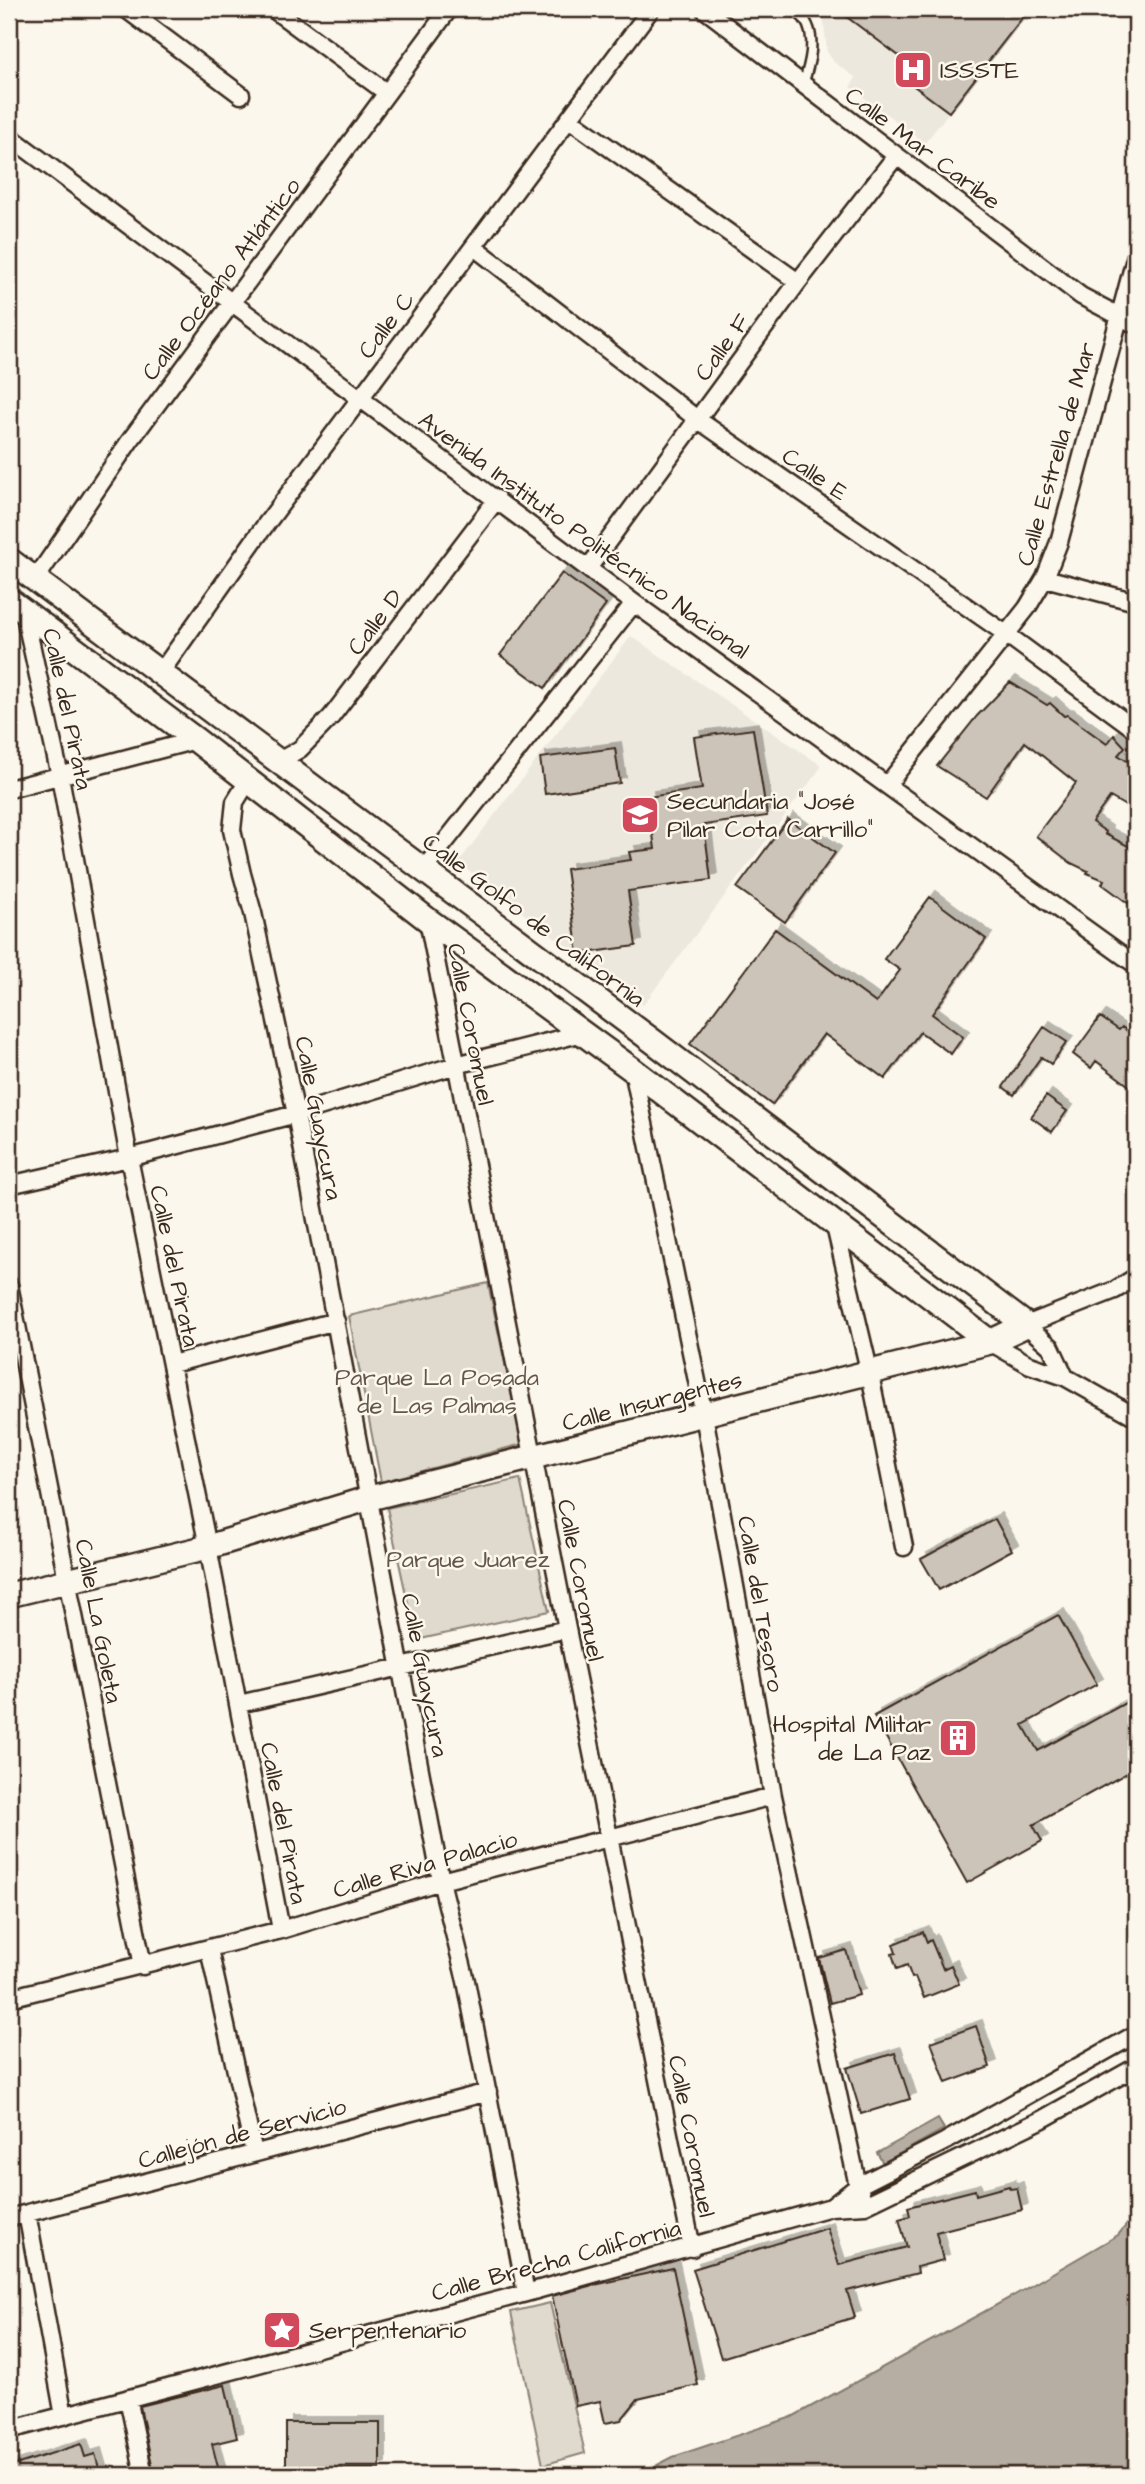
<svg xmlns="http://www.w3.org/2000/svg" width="1145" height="2484" viewBox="0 0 1145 2484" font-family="'Architects Daughter',sans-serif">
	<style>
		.built { fill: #ede8dd }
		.green { fill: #dfd9ce; stroke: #8d8276; stroke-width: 2 }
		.water { fill: #b6aea2; stroke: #85796d; stroke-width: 2 }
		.building { fill: #ccc4b9; stroke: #3b2a1e; stroke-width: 2; filter: url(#shadow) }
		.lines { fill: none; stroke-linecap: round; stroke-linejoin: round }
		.lane-casing { stroke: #3b2a1e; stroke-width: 13 }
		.street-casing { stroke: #3b2a1e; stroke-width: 21 }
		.secondary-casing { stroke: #3b2a1e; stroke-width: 28 }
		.lane { stroke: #fbf7ec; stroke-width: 8 }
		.street { stroke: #fbf7ec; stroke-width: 16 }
		.secondary { stroke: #fbf7ec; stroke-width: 23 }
		.labels { text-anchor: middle; stroke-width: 5; stroke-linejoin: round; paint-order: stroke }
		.poi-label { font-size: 24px; fill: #3b2a1e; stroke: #fbf7ec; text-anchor: start }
		.street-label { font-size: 24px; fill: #3b2a1e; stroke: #fbf7ec }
		.park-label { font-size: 24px; fill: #64564a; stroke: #fbf7ec }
	</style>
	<defs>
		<filter id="shadow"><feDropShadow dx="6" dy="-6" stdDeviation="0" flood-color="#0004"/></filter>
	</defs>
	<rect width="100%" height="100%" fill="#fbf7ec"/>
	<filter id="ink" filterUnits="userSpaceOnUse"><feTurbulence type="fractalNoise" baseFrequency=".0143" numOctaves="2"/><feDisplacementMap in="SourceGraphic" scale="14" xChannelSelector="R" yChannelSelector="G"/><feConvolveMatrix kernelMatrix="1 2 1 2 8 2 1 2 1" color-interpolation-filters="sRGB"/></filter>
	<g filter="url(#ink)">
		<path class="built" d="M817 9H1029L925 143 850 87 856 78 834 62 827 52 823 15Z
			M631 636 822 766 643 1005 458 863Z"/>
		<path class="green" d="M488 1283 522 1444 381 1482 349 1316Z
			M520 1479 549 1611 416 1640 387 1508Z
			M550 2303 585 2453 543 2465 511 2312Z"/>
		<path class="water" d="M938 2119 944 2129 883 2163 877 2153Z
			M1136 2214V2475H638L673 2457 792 2417 1013 2296 1118 2235Z"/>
		<path class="building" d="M836 9H1029L949 112 910 83 919 71Z
			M562 573 606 605 545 688 500 655Z
			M1010 682 1047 705 1050 703 1064 716 1067 715 1107 744 1114 735 1125 747 1118 755 1136 767V812L1110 797 1092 822 1106 832 1105 834 1136 850V909L1102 884 1104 880 1087 873 1088 871 1071 863 1036 836 1076 783 1025 742 986 797 937 766 977 716Z
			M753 729 767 816 704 825 711 880 628 891 636 946 578 954 566 869 631 860 629 852 655 849 648 797 702 789 694 737Z
			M615 748 620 783 545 794 540 758Z
			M788 819 835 853 785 922 737 888Z
			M930 897 986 939 932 1014 963 1037 951 1054 920 1032 885 1079 824 1034 772 1105 690 1044 775 929 876 1003 900 970 884 959Z
			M1100 1017 1119 1030 1122 1027 1136 1037V1091L1096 1061 1091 1068 1073 1054Z
			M1044 1027 1067 1042 1051 1064 1041 1057 1014 1095 1003 1087Z
			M1046 1096 1067 1111 1052 1132 1031 1117Z
			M995 1519 1012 1550 939 1590 921 1559Z
			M1058 1615 1097 1684 1023 1725 1038 1751 1136 1697V1768L1033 1825 1042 1841 967 1883 874 1716Z
			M923 1932 927 1942 931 1940 943 1969 951 1965 959 1984 924 1998 915 1977 912 1978 907 1965 897 1969 892 1954 896 1953 893 1944Z
			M846 1950 859 1995 830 2003 819 1958Z
			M976 2026 990 2067 946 2083 931 2042Z
			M895 2053 910 2099 861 2114 847 2068Z
			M1009 2186 1010 2189 1017 2188 1022 2210 936 2232 943 2260 917 2267 918 2273 847 2291 855 2317 721 2358 693 2269 827 2228 839 2265 907 2247 899 2219 910 2216 908 2207 975 2190 976 2195Z
			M673 2268 698 2385 638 2399 621 2420 605 2423 600 2401 576 2406 552 2296 594 2285Z
			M225 2385 237 2438 212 2444 220 2475H154L140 2406Z
			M286 2423H380V2469H286Z
			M81 2444 85 2457 95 2454 101 2475H9V2467Z"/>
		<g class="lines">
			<g class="lane-casing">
				<path id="lane" d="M791 9C795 12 801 15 804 19 818 37 809 66 803 85"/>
			</g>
			<g class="street-casing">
				<path id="street" d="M126 9 241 95
					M273 9 387 93
					M704 9 1081 296 1136 325
					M569 119 798 282
					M9 136 634 603 1136 965
					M474 247 697 419 1006 634 1136 730
					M589 567 798 282 896 156
					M1045 578 1136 602
					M35 580 129 442 449 9
					M24 612 60 776 129 1158 208 1547 281 1930
					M161 672 255 539 651 9
					M279 761 300 749 331 717 497 499
					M248 781 235 802 232 830 242 874 253 913 296 1114 441 1881 466 1981 526 2293
					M887 785 1027 608 1045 578 1059 542 1136 255
					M9 789 196 740
					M423 870 634 603
					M428 920 567 1629 692 2248
					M633 1070 704 1415 773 1796 858 2186 865 2205
					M9 1185 129 1158 296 1114 456 1065 583 1033
					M834 1222 870 1374 904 1547
					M9 1285 143 1966
					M990 1342 1030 1365 1065 1377 1136 1417
					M172 1364 336 1321
					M1065 1377 1051 1347 1026 1325 1115 1290 1136 1277
					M239 1704 567 1629
					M209 1949 254 2153
					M9 1998 281 1930 441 1881 773 1796
					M831 2207 858 2186 946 2141 1136 2034
					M27 2213 64 2416
					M9 2218 488 2092
					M128 2398 144 2475
					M9 2430 526 2293 831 2207 865 2205 1041 2120 1136 2067"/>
			</g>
			<g class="secondary-casing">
				<path id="secondary" d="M9 560 654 1042 1026 1325 990 1342 370 1498 208 1547 9 1595
					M9 600 196 740 428 920 633 1070 990 1342"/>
			</g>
			<use href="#lane" class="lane"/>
			<use href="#street" class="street"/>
			<use href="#secondary" class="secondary"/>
		</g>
	</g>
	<defs>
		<g id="hospital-square" transform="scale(2.0125)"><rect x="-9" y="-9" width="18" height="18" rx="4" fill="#d1495b" stroke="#fbf7ec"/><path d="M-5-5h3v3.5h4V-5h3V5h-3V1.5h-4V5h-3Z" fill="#fff"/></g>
		<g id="school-square" transform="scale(2.0125)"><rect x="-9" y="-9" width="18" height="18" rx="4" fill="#d1495b" stroke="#fbf7ec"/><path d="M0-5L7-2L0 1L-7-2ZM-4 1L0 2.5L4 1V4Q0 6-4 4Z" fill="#fff"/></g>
		<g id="building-square" transform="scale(2.0125)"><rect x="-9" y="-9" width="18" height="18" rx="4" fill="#d1495b" stroke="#fbf7ec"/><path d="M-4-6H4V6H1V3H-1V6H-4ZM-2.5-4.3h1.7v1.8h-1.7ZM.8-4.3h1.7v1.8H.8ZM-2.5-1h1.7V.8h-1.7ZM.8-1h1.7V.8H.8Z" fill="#fff"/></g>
		<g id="sight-square" transform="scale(2.0125)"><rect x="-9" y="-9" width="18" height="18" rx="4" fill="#d1495b" stroke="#fbf7ec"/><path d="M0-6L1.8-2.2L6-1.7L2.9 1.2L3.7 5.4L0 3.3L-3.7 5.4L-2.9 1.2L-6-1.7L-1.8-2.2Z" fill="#fff"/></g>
	</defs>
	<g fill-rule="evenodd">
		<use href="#hospital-square" x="913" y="70"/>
		<use href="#school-square" x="640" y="815"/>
		<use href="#building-square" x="958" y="1738"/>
		<use href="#sight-square" x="282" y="2330"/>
	</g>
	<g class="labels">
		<g class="poi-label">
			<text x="940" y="78">ISSSTE</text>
			<text x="667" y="809">Secundaria "José<tspan x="667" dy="28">Pilar Cota Carrillo"</tspan></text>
			<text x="931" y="1732" text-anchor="end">Hospital Militar<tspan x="931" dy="28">de La Paz</tspan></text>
			<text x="309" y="2338">Serpentenario</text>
		</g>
		<g class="street-label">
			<text transform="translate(923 148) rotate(37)" y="8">Calle Mar Caribe</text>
			<text transform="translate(221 279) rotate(-53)" y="8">Calle Océano Atlántico</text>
			<text transform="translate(386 325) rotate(-53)" y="8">Calle C</text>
			<text transform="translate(722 347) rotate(-54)" y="8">Calle F</text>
			<text transform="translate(1056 454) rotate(-74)" y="8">Calle Estrella de Mar</text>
			<text transform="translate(815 474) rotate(35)" y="8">Calle E</text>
			<text transform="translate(584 535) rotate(36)" y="8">Avenida Instituto Politécnico Nacional</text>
			<text transform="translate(375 622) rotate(-53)" y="8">Calle D</text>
			<text transform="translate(68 709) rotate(78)" y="8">Calle del Pirata</text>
			<text transform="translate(534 920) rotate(37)" y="8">Calle Golfo de California</text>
			<text transform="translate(471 1024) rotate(79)" y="8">Calle Coromuel</text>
			<text transform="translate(319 1118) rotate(79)" y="8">Calle Guaycura</text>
			<text transform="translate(175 1266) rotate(78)" y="8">Calle del Pirata</text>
			<text transform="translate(652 1401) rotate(-14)" y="8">Calle Insurgentes</text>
			<text transform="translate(581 1580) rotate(79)" y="8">Calle Coromuel</text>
			<text transform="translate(761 1604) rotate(80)" y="8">Calle del Tesoro</text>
			<text transform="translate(99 1621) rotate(79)" y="8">Calle La Goleta</text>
			<text transform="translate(425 1675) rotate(79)" y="8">Calle Guaycura</text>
			<text transform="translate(284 1823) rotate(79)" y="8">Calle del Pirata</text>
			<text transform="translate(425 1864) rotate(-16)" y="8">Calle Riva Palacio</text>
			<text transform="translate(242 2133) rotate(-15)" y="8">Callejón de Servicio</text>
			<text transform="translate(692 2136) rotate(79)" y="8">Calle Coromuel</text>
			<text transform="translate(556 2260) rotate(-15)" y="8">Calle Brecha California</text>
		</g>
		<g class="park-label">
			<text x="437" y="1385">Parque La Posada<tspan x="437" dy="28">de Las Palmas</tspan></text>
			<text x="468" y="1567">Parque Juarez</text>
		</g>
	</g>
	<rect width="1145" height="2484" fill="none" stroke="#fbf7ec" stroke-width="35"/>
	<rect x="18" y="18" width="1110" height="2449" fill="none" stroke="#3b2a1e" stroke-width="2.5" filter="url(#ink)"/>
</svg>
